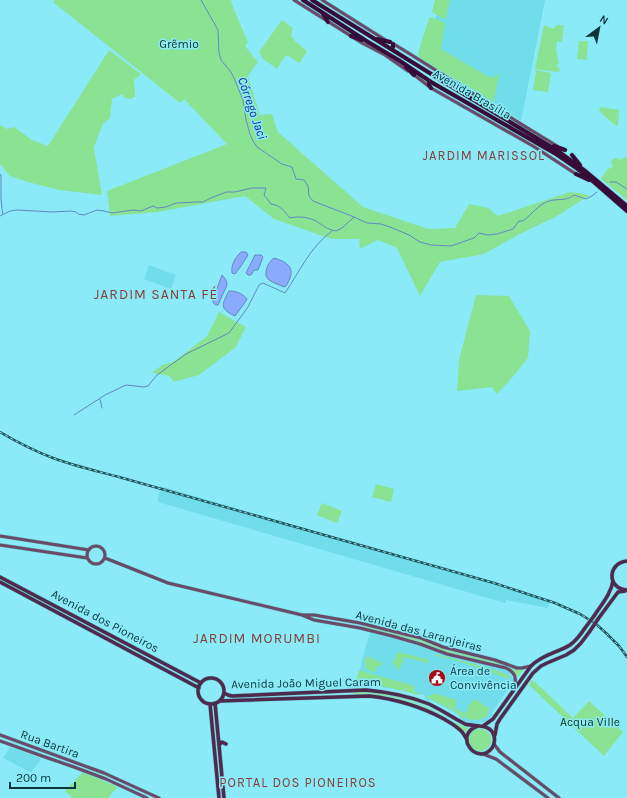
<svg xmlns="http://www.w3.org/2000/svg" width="627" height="798" viewBox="0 0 627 798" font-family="Karla,sans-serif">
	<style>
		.built { fill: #71dcea }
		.green { fill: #8ae393 }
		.water { fill: #8aabfc; stroke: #6488c2 }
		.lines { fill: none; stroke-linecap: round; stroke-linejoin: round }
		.stream { stroke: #6488c2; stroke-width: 1 }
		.secondary-casing { stroke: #70c6d1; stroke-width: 4 }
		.primary-casing { stroke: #70c6d1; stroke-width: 4.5 }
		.highway-casing { stroke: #70c6d1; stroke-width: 5 }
		.secondary { stroke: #694a69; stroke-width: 3 }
		.primary { stroke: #4f2a4f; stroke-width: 3.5 }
		.highway { stroke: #380c39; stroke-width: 4 }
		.rail-casing { stroke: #20555c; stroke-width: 2.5 }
		.rail { stroke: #8aeaf7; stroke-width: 1; stroke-dasharray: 3; stroke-linecap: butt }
		.primary-bridge-casing { stroke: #70c6d1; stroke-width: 4.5; stroke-linecap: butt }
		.primary-bridge { stroke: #4f2a4f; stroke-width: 3.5 }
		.labels { text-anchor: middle; stroke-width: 3; stroke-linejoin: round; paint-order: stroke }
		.park-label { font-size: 12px; fill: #0c3513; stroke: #8aeaf7 }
		.street-label { font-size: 12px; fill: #0a363b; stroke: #8aeaf7 }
		.poi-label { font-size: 12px; fill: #0a363b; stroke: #8aeaf7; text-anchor: start }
		.water-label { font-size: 13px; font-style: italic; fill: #162fa0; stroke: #8aeaf7 }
		.neighbourhood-label { font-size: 13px; letter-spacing: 1px; fill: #863e38; stroke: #8aeaf7 }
		.quarter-label { font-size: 14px; letter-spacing: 1px; fill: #863e38; stroke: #8aeaf7 }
	</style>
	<rect width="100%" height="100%" fill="#8aeaf7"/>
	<path class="built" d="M442 0H545L521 121 422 57Z
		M149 265 176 275 171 289 144 279Z
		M160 486 550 600 548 608 506 600 505 603 158 502Z
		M370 632 439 652 509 671 512 677 513 681 492 713 493 714 492 716 484 722 474 724 468 722 464 721 460 718 457 714 448 709 430 700 429 701 424 699 425 695 420 694 419 695 400 690 376 686 367 685 366 687H359L357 686 356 683Z
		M10 747 40 758 41 760 32 771 30 772 3 758Z"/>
	<path class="green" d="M55 0H231L232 4 248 43 245 46 258 62 248 76 260 115 272 114 278 132 363 207 428 229 455 228 469 204 488 208 498 216 570 192 590 195 557 216 520 234 484 254 440 262 420 296 397 248 378 240 360 249 359 239H331L274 219 245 196 158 212 110 216 107 191 227 144 184 99 180 103 53 2Z
		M435 0H450L446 18 444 19 432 12Z
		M431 17 445 23 441 49 489 77H495L499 73 494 102 422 60 419 56 418 53 429 18Z
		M282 20 293 28 291 35 295 41 307 51 300 63 286 55 277 69 263 59 259 52Z
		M544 25 553 29 557 25H564L562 42 557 41 556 50 559 64 556 65 561 70 558 72 535 69Z
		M579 41H588L587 60 577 59Z
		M109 50 141 74 134 80 135 90V97L130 99 125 98 122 94 112 99 110 118 103 124 98 136 94 148 102 195 59 190 28 182 10 176 0 164V125L7 129 14 127 32 140 48 146Z
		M536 70 551 73 548 92 533 90Z
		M601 107 619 110 618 126 615 125 600 112 599 110Z
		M626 157 627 158V200L601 179C604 174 607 168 613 167L611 161 615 158H618L619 160Z
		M476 295 509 296 530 331 528 358 511 379 497 394 492 387 457 391 459 360Z
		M219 312 246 327 236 347 199 375 174 382 169 376 152 373 162 365 173 362 207 336Z
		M376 484 394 489 391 502 372 497Z
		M322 503 342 511 337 523 317 515Z
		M363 625 421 639 511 666 523 670 518 677 512 669 504 666 447 652 422 642 363 627Z
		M398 652 429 660V663L404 657 399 671 393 663Z
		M435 654 486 667 509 675 510 679 461 662 434 655Z
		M366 657H369L382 663 381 666H377L375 672H374C364 669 364 667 366 657Z
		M359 670 368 673 415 686 414 691 420 694 419 695C402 690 384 686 367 685L366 687 358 686 356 683Z
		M532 680 534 681 573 718 589 701 623 732 604 756 529 685Z
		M353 692C381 691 408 697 433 710 445 716 456 725 469 728L465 734C454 727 443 718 432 711 407 697 380 694 353 694Z
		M433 693 456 700 455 709 466 713 463 719 456 712 426 697 427 695 432 696Z
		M475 699 490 709 487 713 488 715C481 721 474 721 465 718L469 705Z
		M469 740a11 11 0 1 1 22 0a11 11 0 1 1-22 0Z
		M83 772 118 787 108 798H72L65 791Z"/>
	<path class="water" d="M241 252H246L248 255 241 266 235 274 232 273C231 264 235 258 241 252Z
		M255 255H261L263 257 258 270H254L251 275H248L246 273Z
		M274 258C291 263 296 270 286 286L284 287C280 285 273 283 269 280 262 275 268 262 274 258Z
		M222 275C225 278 227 281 227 285L218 305C216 306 214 304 213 302V299Z
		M229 291C236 291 242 293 247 299L246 301 235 316C220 309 221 305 229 291Z"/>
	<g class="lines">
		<path class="stream" d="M201 0 218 30 219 53 221 60 231 72 234 78 243 100 246 120 250 134 253 141 257 147 282 164 292 167 296 179 304 180 308 186 309 196 313 201 354 217
			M0 174 1 175V199L2 208
			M610 182H616L627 189
			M2 209 3 214
			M0 216 10 211 17 210 53 212 71 211 76 212 78 214 84 215 97 210 104 211 112 213 133 210 141 211 153 206 157 208 166 207 176 203 197 202H203L211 198 226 192H235L252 188H266L264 195 271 204C280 205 284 211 290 218 298 216 308 217 316 221 324 226 326 229 336 231L342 228 354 217 367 223 381 224 390 227 409 235 420 242 431 245 451 246 474 238 479 233 488 235 497 234 513 229 519 221H523C531 215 539 204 549 201 560 198 564 202 574 195L586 199 592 196 597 192
			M100 399 102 408
			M74 415 105 395 126 385 144 387 148 386 157 375 186 354 229 333 248 307 259 285 263 283 285 293C300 271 310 247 332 231"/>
		<g class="secondary-casing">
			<path id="secondary" d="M294 0 362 43 385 55 408 71
				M322 0 387 41
				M392 43 410 54 521 124 557 146
				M413 74 431 88 533 146 576 174
				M0 536 89 550
				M0 545 87 558
				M87 555a9 9 0 1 1 18 0a9 9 0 1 1-18 0Z
				M105 558 168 583 302 615 314 620 360 628 392 636 420 644 447 654 506 668C516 673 516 677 515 688
				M303 615H314L360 623 392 631 421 638 443 647 495 660 517 668H522L531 666
				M0 735 104 773 159 798
				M0 741 45 757 74 767 106 779 147 798
				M494 744 500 752 559 798
				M483 754 496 759 548 798"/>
		</g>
		<g class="primary-casing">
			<path id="primary" d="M627 561C607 563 607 589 627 590
				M0 577 201 683
				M0 582 199 688
				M594 616C601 605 611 594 613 581
				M598 619 618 592 625 591
				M198 691a13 13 0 1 1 26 0a13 13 0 1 1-26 0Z
				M224 693 228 695 232 696 366 690C388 692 409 696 429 704 442 710 453 718 465 724 475 727 491 723 494 736 495 740 494 745 492 748 477 767 452 735 478 726
				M219 701 369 696C396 699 420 706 444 719 449 722 455 725 460 730 463 732 465 736 467 740
				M215 703 224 798
				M210 704 219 798
				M483 726 493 719 531 666C543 654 557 653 570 645 577 640 581 634 585 628
				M495 735 497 724 500 719 533 673 541 666 547 663 566 655 574 650 581 643 590 631
				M219 745 222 742 226 744"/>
		</g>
		<g class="highway-casing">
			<path id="highway" d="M303 0 368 42 400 61 431 82 556 154 575 167 595 183 627 211
				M312 0 457 90 558 151 584 170 627 206
				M323 14 328 22
				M351 36 362 40
				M377 39 390 42
				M391 49 393 47V44
				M406 67 414 75
				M431 82 429 83V85L431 88
				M554 146 565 150
				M572 155 580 165
				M576 174 589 180"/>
		</g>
		<use href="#secondary" class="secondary"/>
		<use href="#primary" class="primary"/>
		<use href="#highway" class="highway"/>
		<g class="rail-casing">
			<path id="rail" d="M0 432C17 442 35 451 53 458 74 466 97 471 119 477L494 583 555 603 580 614 596 624 607 634 619 646 627 657"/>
		</g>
		<use href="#rail" class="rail"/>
		<g class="primary-bridge-casing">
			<path id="primary-bridge" d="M585 628 594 616
				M590 631 598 619"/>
		</g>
		<use href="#primary-bridge" class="primary-bridge"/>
	</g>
	<defs>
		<g id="civic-disc" transform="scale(0.9)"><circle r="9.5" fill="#a30a15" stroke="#8aeaf7"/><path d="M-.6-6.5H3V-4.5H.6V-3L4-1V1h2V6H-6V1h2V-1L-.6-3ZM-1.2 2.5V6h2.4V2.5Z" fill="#fff"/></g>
	</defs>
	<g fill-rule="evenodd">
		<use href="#civic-disc" x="437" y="678"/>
	</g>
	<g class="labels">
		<g class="park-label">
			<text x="179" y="48">Grêmio</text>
			<text x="590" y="726">Acqua Ville</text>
		</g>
		<g class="street-label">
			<text transform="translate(472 94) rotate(30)" y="4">Avenida Brasília</text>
			<text transform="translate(105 621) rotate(28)" y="4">Avenida dos Pioneiros</text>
			<text transform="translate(419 631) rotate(15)" y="4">Avenida das Laranjeiras</text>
			<text transform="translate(306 683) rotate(-1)" y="4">Avenida João Miguel Caram</text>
			<text transform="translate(50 744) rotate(20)" y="4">Rua Bartira</text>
		</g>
		<g class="poi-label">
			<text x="450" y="675">Área de<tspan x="450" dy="14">Convivência</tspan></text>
		</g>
		<g class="water-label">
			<text transform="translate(253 108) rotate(71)" y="5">Córrego Jaci</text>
		</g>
		<g class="neighbourhood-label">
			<text x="484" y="160">JARDIM MARISSOL</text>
			<text x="298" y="787">PORTAL DOS PIONEIROS</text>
		</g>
		<g class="quarter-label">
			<text x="156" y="299">JARDIM SANTA FÉ</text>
			<text x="257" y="643">JARDIM MORUMBI</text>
		</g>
	</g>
	<g transform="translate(599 28) rotate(32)" stroke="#8aeaf7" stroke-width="3" paint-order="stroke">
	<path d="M0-3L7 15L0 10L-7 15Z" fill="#0a363b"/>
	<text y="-6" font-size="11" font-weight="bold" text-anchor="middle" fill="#0a363b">N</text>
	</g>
	<path d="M10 782v6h65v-6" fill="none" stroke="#0a363b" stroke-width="2"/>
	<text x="16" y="782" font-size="12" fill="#0a363b" stroke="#8aeaf7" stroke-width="3" paint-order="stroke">200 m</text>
</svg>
